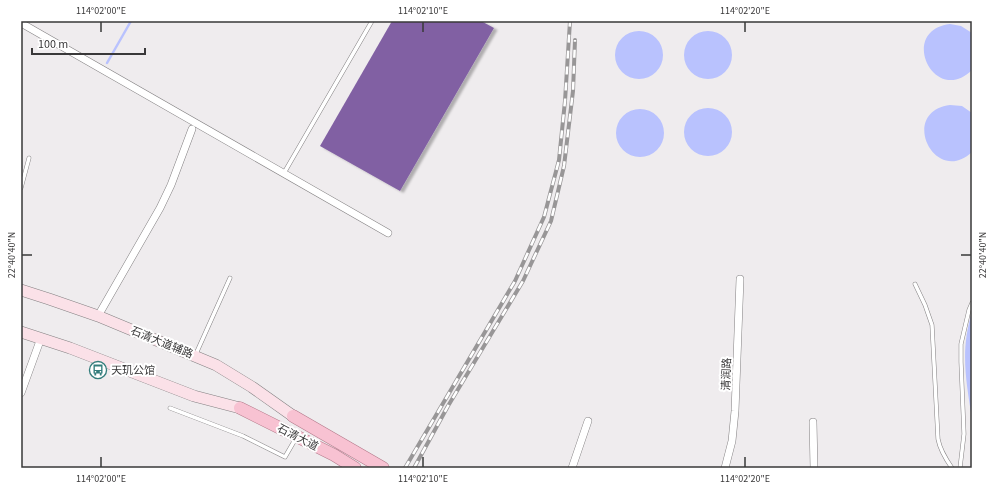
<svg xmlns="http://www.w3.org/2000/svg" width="993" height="489" viewBox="0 0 993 489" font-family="'Source Sans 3','Noto Sans SC',sans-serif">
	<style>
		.water { fill: #b9c2fe }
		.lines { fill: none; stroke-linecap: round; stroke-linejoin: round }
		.stream { stroke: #b9c2fe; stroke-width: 2.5 }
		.building { fill: #8161a3; filter: url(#shadow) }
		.service-casing { stroke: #838082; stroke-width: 4.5 }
		.minor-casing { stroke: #838082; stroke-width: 8 }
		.secondary-casing { stroke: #838082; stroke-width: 12 }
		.primary-casing { stroke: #b27889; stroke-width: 13 }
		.service { stroke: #fff; stroke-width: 3.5 }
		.minor { stroke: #fff; stroke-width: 7 }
		.secondary { stroke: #fbe1e8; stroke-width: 11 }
		.primary { stroke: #f8c2d2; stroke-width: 12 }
		.rail-casing { stroke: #989697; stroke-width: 4 }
		.rail { stroke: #fff; stroke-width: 2.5; stroke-dasharray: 8; stroke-linecap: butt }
		.ticks { fill: none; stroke: #393839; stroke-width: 1.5 }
		.labels { text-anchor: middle; stroke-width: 4; stroke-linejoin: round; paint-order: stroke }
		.street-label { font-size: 11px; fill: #393839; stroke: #fff }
		.poi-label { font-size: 11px; fill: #393839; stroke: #fff; text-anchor: start }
		.neatline { fill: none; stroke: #393839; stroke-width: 1.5 }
		.ticks-label { font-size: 10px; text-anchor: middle; fill: #393839 }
	</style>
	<defs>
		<filter id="shadow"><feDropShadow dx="3.5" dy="2" stdDeviation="1" flood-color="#0004"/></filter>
	</defs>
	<rect width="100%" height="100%" fill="#efecee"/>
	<path class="water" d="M950 24 961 26 972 33V70C935 107 897 31 950 24Z
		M615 55a24 24 0 1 1 48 0a24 24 0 1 1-48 0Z
		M684 55a24 24 0 1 1 48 0a24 24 0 1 1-48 0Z
		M950 105 962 106 972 113V152C935 187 898 112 950 105Z
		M684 132a24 24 0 1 1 48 0a24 24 0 1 1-48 0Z
		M616 133a24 24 0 1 1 48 0a24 24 0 1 1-48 0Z
		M972 312V419C966 380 960 351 972 312Z"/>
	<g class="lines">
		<path class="stream" d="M107 63 131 21"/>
	</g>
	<path class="building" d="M392 21H481L494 28 400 191 320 146Z"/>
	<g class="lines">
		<g class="service-casing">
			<path id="service" d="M284 173 372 21
				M21 188 29 158
				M915 284 925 305 932 325 938 439C940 450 945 458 952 468
				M195 356 230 278
				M170 408 243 436 285 457 296 438
				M960 468 964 434 961 362V344L969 310 972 303"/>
		</g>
		<g class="minor-casing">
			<path id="minor" d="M21 23 388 233
				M98 316 160 208 171 185 192 129
				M21 393 41 338
				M813 422 814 468
				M572 468 588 421
				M725 468 732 441 735 411 740 279"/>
		</g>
		<g class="secondary-casing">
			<path id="secondary" d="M21 290 49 299 98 316 216 365 252 387 293 416
				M21 332 70 348 194 396 240 408"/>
		</g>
		<g class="primary-casing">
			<path id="primary" d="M240 408 334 455 355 468
				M293 416 383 468"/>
		</g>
		<use href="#service" class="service"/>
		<use href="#minor" class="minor"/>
		<use href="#secondary" class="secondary"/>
		<use href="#primary" class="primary"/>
		<g class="rail-casing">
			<path id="rail" d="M405 468 515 281 544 217 559 160 565 101 570 21
				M414 468 448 406 523 281 551 221 564 166 573 91 575 40"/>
		</g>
		<use href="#rail" class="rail"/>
	</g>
	<path class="ticks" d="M101 22V32M423 22V32M745 22V32M22 255H32M961 255H971M101 457V467M423 457V467M745 457V467"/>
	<defs>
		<g id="bus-ring" transform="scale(0.9)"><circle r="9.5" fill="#fff" stroke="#347d7c" stroke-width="1.5"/><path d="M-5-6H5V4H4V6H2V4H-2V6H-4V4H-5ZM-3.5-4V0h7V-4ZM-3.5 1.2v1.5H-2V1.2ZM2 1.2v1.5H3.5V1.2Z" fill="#347d7c"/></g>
	</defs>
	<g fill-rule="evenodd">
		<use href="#bus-ring" x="98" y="370"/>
	</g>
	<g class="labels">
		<g class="street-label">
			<text transform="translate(162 342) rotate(22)" y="4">石清大道辅路</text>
			<text transform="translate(726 374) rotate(-88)" y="4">清润路</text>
			<text transform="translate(298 437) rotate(27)" y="4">石清大道</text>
		</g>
		<g class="poi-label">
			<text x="111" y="374">天玑公馆</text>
		</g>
	</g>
	<rect width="993" height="489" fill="none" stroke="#ffffff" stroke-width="44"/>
	<path d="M32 48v6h113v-6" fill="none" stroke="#393839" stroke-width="2"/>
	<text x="38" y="48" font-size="12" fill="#393839" stroke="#ffffff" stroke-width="3" paint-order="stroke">100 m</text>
	<rect x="22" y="22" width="949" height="445" class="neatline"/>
	<g class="ticks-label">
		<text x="101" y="14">114°02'00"E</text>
		<text x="423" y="14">114°02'10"E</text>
		<text x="745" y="14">114°02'20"E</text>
		<text transform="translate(11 255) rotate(-90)" y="4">22°40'40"N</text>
		<text transform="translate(982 255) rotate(-90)" y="4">22°40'40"N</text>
		<text x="101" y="482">114°02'00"E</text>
		<text x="423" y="482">114°02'10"E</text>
		<text x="745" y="482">114°02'20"E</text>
	</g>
</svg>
